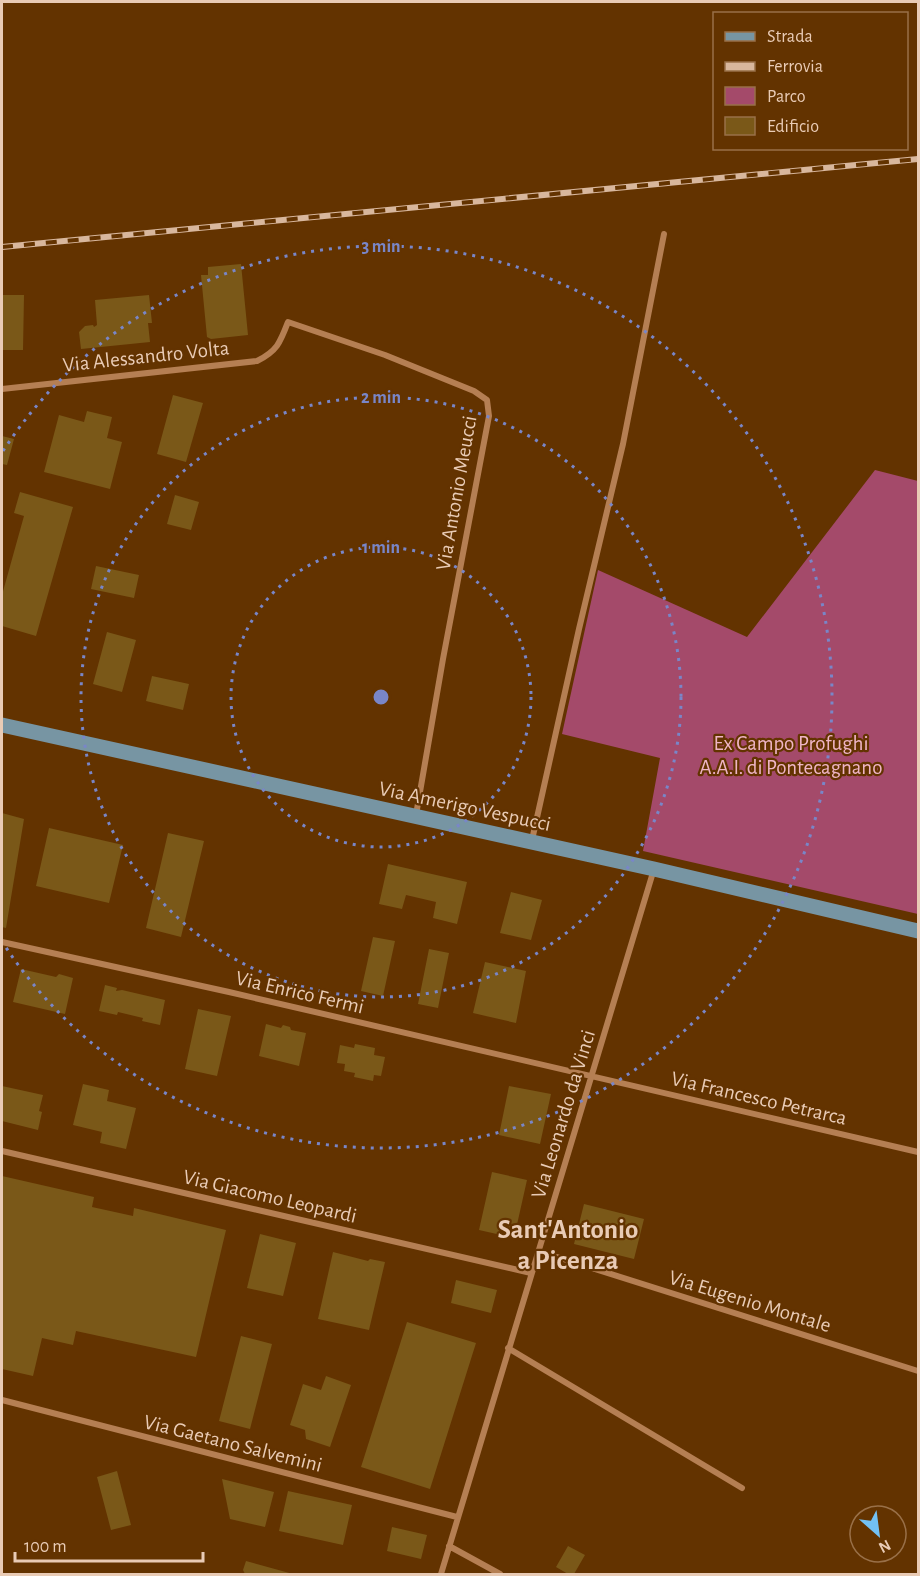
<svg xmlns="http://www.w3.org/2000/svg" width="920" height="1576" viewBox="0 0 920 1576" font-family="'Alegreya Sans',sans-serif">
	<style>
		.green { fill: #a44a6a }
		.building { fill: #7a5818 }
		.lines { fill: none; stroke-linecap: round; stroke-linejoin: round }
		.street { stroke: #b57f53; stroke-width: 6 }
		.primary { stroke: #7795a3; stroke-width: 15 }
		.rail-casing { stroke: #d8b79d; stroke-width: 6 }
		.rail { stroke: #633300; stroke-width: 4; stroke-dasharray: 11; stroke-linecap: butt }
		.ring { fill: none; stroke: #7986c8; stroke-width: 3; stroke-dasharray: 3 6 }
		.labels { text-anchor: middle; stroke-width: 4.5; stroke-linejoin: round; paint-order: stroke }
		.street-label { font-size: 21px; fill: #e9cbb5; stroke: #633300 }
		.park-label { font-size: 21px; fill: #efb5c6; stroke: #633300 }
		.district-label { font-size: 27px; font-weight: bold; fill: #e9cbb5; stroke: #633300 }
		.centre { fill: #7986c8; stroke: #633300; stroke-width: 3 }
		.ring-label { font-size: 18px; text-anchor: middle; font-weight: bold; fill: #7986c8; stroke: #633300; stroke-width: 4.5; stroke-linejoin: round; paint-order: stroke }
	</style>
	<rect width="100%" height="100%" fill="#633300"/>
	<path class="green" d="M875 470 918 481V914L643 851 660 758 562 734 598 570 747 637Z"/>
	<path class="building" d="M241 264 248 335 211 339 207 337 201 275H208V267Z
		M2 295H24L23 350H2Z
		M149 295 152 323H148L150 342 81 349 79 332 85 326 93 325 94 327 97 325 95 300Z
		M173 395 203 403 186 462 157 454Z
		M87 411 112 417 107 438 122 442 110 489 44 472 59 415 84 422Z
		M2 436 14 439 7 465 2 464Z
		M20 492 73 507 36 636 2 626V595L24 516 14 513Z
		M175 495 199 502 191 530 167 524Z
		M96 566 139 575 134 598 91 589Z
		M107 632 136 640 122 692 93 684Z
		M152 676 189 684 183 710 146 701Z
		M2 813 24 819 6 928 2 927Z
		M49 828 123 845 109 903 36 886Z
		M168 833 204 841 181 937 146 928Z
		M388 864 467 882 457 924 433 918 436 902 406 895 402 909 379 904Z
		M511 892 542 900 531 940 500 933Z
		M373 937 395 941 383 996 361 991Z
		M429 949 449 953 438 1008 418 1004Z
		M485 962 526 971 516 1023 473 1013Z
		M21 969 56 977 59 974 73 978 65 1014 13 1002Z
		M105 985 117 988 116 991 122 990 165 1000 160 1025 142 1021 143 1018 118 1012 117 1015 99 1011Z
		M198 1009 231 1016 217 1076 185 1069Z
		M266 1024 281 1028 283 1025 290 1027 291 1030 306 1033 299 1066 259 1056Z
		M355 1044 375 1048 374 1055 385 1057 381 1076 374 1075 373 1081 354 1077 355 1073 344 1071 345 1064 337 1063 340 1045 354 1048Z
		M83 1084 109 1090 107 1101 136 1108 126 1149 100 1143 102 1132 73 1125Z
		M2 1086 43 1095 39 1111 42 1112 38 1130 2 1121Z
		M509 1086 551 1094 540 1144 499 1135Z
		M492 1172 527 1180 514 1238 479 1230Z
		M2 1176 94 1197 92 1207 133 1216 134 1208 226 1230 196 1357 76 1331 73 1345 42 1338 33 1376 2 1369Z
		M584 1204 644 1219 634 1259 574 1244Z
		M260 1234 296 1243 283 1296 247 1288Z
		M333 1252 368 1261 370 1259 385 1262 369 1330 318 1319Z
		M456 1280 497 1290 491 1313 451 1303Z
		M407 1322 476 1343 430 1489 361 1467Z
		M241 1336 272 1344 250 1429 219 1421Z
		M326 1376 351 1385 330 1447 306 1439 305 1430 290 1425 303 1384 321 1390Z
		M117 1471 131 1525 111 1530 97 1477Z
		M222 1479 274 1492 265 1527 230 1519Z
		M288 1491 352 1505 343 1545 279 1531Z
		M392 1527 427 1535 421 1559 387 1551Z
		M568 1546 585 1555 574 1574H568L556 1567Z
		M246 1561 293 1574H245L243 1570Z"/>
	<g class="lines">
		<path class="street" d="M2 389 257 361C277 351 280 343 288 322L385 355 474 391 487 400 489 416 443 659 416 815
			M532 840 579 629 623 444 664 234
			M2 942 229 992 918 1152
			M2 1151 531 1273
			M538 1251 918 1371
			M508 1348 742 1488
			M2 1400 457 1517
			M449 1546 500 1574
			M441 1574 654 869"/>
		<path class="primary" d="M2 725 654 869 918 931"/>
		<g class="rail-casing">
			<path id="rail" d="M2 247 918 159"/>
		</g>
		<use href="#rail" class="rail"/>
	</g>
	<g class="ring">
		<circle cx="381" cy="697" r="150"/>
		<circle cx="381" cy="697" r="300"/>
		<path d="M3 451A451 451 0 1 1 3 943"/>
	</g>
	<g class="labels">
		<g class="street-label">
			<text transform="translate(146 356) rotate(-6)" y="7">Via Alessandro Volta</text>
			<text transform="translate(456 493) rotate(-80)" y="7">Via Antonio Meucci</text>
			<text transform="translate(465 806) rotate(12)" y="7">Via Amerigo Vespucci</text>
			<text transform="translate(300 992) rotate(13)" y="7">Via Enrico Fermi</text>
			<text transform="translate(759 1098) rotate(13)" y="7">Via Francesco Petrarca</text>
			<text transform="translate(563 1114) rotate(-73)" y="7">Via Leonardo da Vinci</text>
			<text transform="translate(270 1196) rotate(13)" y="7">Via Giacomo Leopardi</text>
			<text transform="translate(750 1301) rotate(17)" y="7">Via Eugenio Montale</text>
			<text transform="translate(233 1443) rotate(14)" y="7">Via Gaetano Salvemini</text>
		</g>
		<g class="park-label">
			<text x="791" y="750">Ex Campo Profughi<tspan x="791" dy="24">A.A.I. di Pontecagnano</tspan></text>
		</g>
		<g class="district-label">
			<text x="568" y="1238">Sant'Antonio<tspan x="568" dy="31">a Picenza</tspan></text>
		</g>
	</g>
	<circle cx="381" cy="697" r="9" class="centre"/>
	<g class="ring-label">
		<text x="381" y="252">3 min</text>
		<text x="381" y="403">2 min</text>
		<text x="381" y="553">1 min</text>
	</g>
	<rect width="920" height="1576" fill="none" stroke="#e9cbb5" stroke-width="6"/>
	<rect x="713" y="12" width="195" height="138" fill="#633300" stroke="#997048" stroke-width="1.5"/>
	<rect x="725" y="32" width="30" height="9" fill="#7795a3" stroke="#997048" stroke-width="1.5"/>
	<text x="767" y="42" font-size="18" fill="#e9cbb5">Strada</text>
	<rect x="725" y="62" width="30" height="9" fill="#d8b79d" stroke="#997048" stroke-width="1.5"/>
	<text x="767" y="72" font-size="18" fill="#e9cbb5">Ferrovia</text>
	<rect x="725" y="87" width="30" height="18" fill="#a44a6a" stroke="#997048" stroke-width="1.5"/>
	<text x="767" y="102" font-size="18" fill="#e9cbb5">Parco</text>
	<rect x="725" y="117" width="30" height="18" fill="#7a5818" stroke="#997048" stroke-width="1.5"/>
	<text x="767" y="132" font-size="18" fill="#e9cbb5">Edificio</text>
	<g transform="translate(878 1534) rotate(152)"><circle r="28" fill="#633300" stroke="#997048" stroke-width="1.5"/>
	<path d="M0-4.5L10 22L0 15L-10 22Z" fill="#72c1f5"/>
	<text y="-9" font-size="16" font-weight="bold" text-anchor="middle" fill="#e9cbb5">N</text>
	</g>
	<path d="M15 1552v9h188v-9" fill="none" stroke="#e9cbb5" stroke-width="3"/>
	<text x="24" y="1552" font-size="18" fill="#e9cbb5" stroke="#633300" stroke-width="4.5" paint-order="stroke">100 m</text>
</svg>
